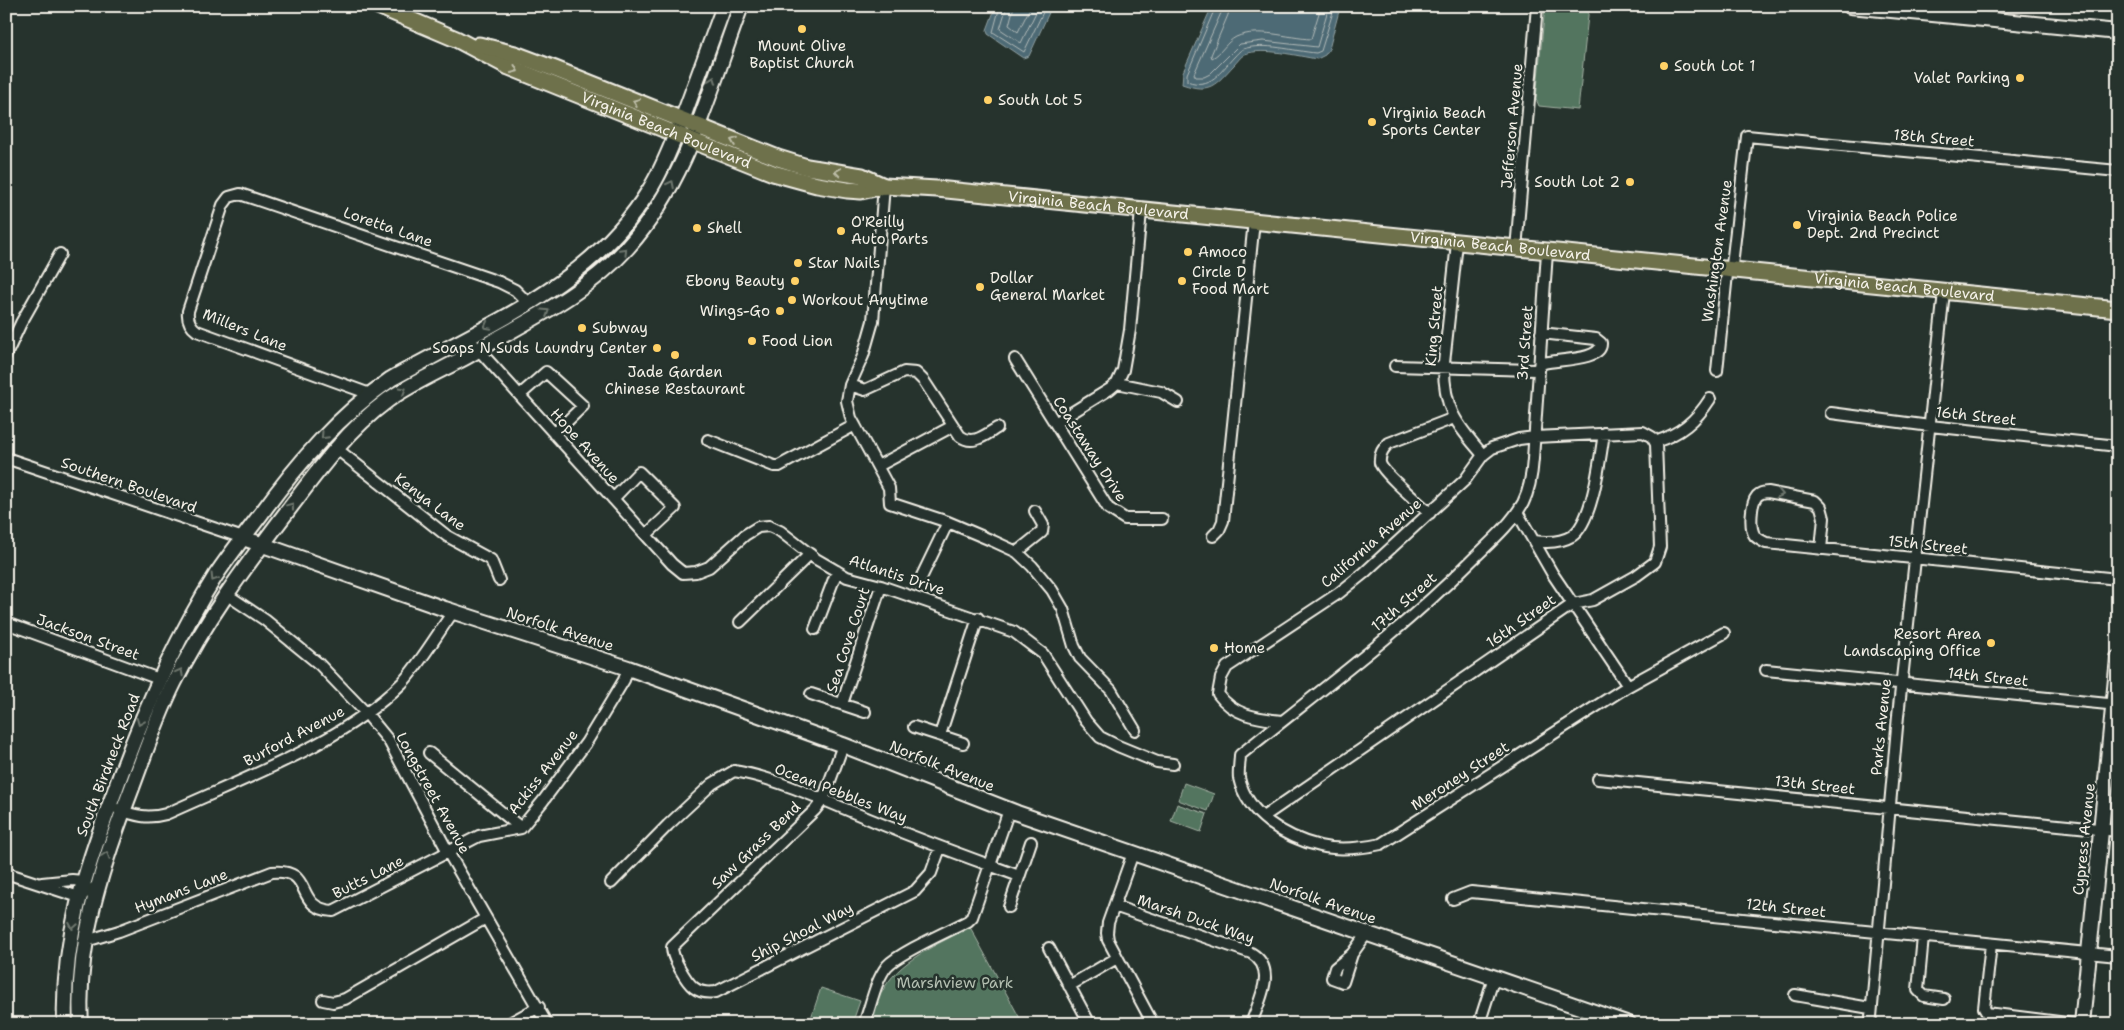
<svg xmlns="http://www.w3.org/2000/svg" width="2124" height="1030" font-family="'Shantell Sans',sans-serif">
	<rect width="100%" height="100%" fill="#26332d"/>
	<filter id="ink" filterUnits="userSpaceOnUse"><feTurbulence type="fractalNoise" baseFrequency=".02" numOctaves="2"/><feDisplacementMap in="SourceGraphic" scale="10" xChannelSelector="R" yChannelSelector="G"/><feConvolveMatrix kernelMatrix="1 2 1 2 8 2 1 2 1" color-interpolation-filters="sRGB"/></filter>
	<g filter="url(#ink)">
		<!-- green -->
		<path fill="#53745f" stroke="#a4b2a4" d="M1545,6H1589L1578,110L1539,106L1536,99Z
			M1184,783L1214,794L1208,811L1178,800Z
			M1177,804L1207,814L1201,832L1171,821Z
			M970,927L1023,1024H872C875,1014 877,1003 881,994C897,960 939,944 970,927Z
			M821,988L860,1001L852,1024H809Z"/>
		<!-- water -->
		<path fill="#4e6a74" stroke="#90a0a2" d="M996,6H1052L1029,56L1023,58L1020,56L988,34L987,30Z
			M1212,6H1337L1339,11L1329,49L1325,55L1317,59C1298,56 1263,47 1245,54C1241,56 1237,62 1234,65C1215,85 1211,94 1182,84L1183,72Z"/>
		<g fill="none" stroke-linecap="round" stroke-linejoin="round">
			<!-- shore -->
			<path stroke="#b2bbba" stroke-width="1" d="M1000,6L993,32L1024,52L1046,6
				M1007,6L1000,29L1021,43L1039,6
				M1014,6L1009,25L1018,32L1031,6
				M1216,6L1187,74V81C1211,90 1220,72 1234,57C1237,54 1239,51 1243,49C1265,42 1293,51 1316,53L1321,51L1333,12V6
				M1222,6L1221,13L1194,74L1196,77H1204L1210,74L1240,44L1263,41L1317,47L1327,13L1326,6
				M1230,6L1228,15L1211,55L1212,58C1221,54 1226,42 1236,37C1259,27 1287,38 1311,39L1319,13V6"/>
			<!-- street casing -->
			<g stroke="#f4f1e8" stroke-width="14">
				<path id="street" d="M884,186L873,321L863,356L850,385L847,401L851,418L889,488L890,503L948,522L993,541L1017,552L1032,566L1052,590L1063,609L1074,646L1080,658L1111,690L1135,730
					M1457,243L1444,363C1443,407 1455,423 1483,455
					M1516,249L1537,6
					M1547,252L1533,459C1532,474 1530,489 1523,503C1510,526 1488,544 1470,562C1399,633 1318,692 1240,755C1240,762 1238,771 1239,778C1247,815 1286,838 1320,846C1340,851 1362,848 1381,844L1628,686L1724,633
					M467,337L672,564L683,573L696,572L709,567L745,535L758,527L769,526L780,531L816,559L847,577L881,586L1014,632L1043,654L1086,721L1100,737L1118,746L1157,762L1173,764
					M6,355L21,323L60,254
					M1015,359L1108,508L1125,519H1162
					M1395,366L1535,370C1539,368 1541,364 1544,363C1557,359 1602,361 1601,343L1596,339L1541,333
					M1717,371L1727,274L1732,265L1747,136L2118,171
					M1117,383L1161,392L1178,402
					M850,385L865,390L904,372L916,373L924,381L960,436C973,446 985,435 997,428
					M370,394L197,331C190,326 187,320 188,311L223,205L229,197L240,194L499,282L515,290L529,304
					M520,395L546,372L583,406L554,434
					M1831,413L1930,426L2118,446
					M1055,423L1110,389L1117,383L1123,370L1130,330L1141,211
					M708,440L774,466H779L855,425
					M1655,442C1680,434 1696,421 1710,399
					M337,449L447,536L491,560L499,580
					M6,458L243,538
					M878,466L953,426
					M613,499L639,472L675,508L646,535
					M1517,512L1552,573L1628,686
					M1430,513C1420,504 1382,472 1380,463C1379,454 1383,448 1389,443L1454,418
					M1213,536L1219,530L1223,521L1254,221
					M1534,541C1547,543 1560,543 1572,536C1593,522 1600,458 1604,433
					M1821,549L1824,518L1821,507L1815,501L1768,492C1764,492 1760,493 1757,496C1751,503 1749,528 1755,536C1758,539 1762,541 1766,543L2118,579
					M1017,552L1042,532L1043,525L1035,511
					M919,582L948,522
					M226,594L265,620L319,664L366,713L389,741L448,852L547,1024
					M740,622L810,554
					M6,623L159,679
					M815,629L837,571
					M1766,670L2118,705
					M811,694L865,712
					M842,704L881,586
					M914,727L963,743
					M940,735L978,618
					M843,745L823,800L815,810L672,947C672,956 676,961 680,969C689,985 696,995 716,992L915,891L931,873L940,848
					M429,753L521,828
					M1598,779L2118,831
					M118,809C135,816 148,819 166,814C244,778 341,744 402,683C419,665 438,633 453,612
					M1263,817L1573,604L1593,600L1636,576L1655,562L1660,547L1656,444L1652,437L1643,432L1535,437L1519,439L1492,448L1483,455L1465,480L1364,573L1339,593L1227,667L1221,678L1218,694C1234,716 1257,718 1282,721
					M1133,853L1108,923L1107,933L1108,940L1153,1024
					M6,873L79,897L97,886
					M42,883L72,880L83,881
					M611,883L668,825L712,784L734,771C778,778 832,804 874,821C922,841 970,858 1019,876
					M1453,899L1471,892L2118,956
					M1114,906L1251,953C1278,969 1259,1000 1251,1024
					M1009,907L1031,842
					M1923,937L1918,990L1924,996L1944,999
					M86,941L119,931L272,872C316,868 292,908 333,911L479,836L521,828L543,801L586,743L624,680L628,668
					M1991,944L1984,1008L1987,1013L2075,1024
					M1049,948L1090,1024
					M1352,954L1343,982L1332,978L1335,968L1352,954L1367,933
					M1069,986L1117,958
					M1795,995L1870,1008
					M323,1000L333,1002L345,999L486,918
					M1871,1017L1898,716L1944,292
					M508,1024L539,1007
					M864,1024C871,1006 875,981 887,966C900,952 949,931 968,921L972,917L1009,810
					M1479,1024L1494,977"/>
			</g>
			<!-- secondary casing -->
			<g stroke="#f4f1e8" stroke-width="18">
				<path id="secondary" d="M1850,6L2118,32
					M243,538L445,609L628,668L843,745L1017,813L1629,1024
					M65,1024C62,940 85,870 114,793C141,717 173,643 216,575C230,554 246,534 261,514C298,463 339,415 391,379C485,326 592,285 650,189C664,167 672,143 682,120C696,82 710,44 724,6
					M81,1024C76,947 100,872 127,801C142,762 155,721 174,683C204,622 245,567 286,513C316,473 347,430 388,400C412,383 440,371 466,357C479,350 491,342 504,335C549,310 594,285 628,247C688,180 710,88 741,6
					M2082,1024L2118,658"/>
			</g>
			<!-- primary casing -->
			<g stroke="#f4f1e8" stroke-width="19">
				<g id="primary">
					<path id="s1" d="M378,6L456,39L509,67L773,173L817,185L847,190L861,191L884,186L937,189L2118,309"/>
					<path d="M479,45L515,54L555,69L778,158L807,167L862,176L884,186"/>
				</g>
			</g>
			<!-- street -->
			<use href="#street" stroke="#26332d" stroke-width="10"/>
			<!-- secondary -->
			<use href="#secondary" stroke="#26332d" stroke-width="14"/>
			<!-- primary -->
			<use href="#primary" stroke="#6e714b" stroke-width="15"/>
		</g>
		<!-- one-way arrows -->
		<defs><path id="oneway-chevron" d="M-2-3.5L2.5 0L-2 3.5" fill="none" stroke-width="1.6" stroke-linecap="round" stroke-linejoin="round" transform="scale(1.25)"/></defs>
		<g stroke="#bebea9">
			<use href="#oneway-chevron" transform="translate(515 70) rotate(24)"/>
			<use href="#oneway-chevron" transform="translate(636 102) rotate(-158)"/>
			<use href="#oneway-chevron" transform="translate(734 141) rotate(-159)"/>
			<use href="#oneway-chevron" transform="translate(838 172) rotate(-172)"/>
		</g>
		<g stroke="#6e766e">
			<use href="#oneway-chevron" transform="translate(713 80) rotate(-70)"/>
			<use href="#oneway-chevron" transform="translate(671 184) rotate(-63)"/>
			<use href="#oneway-chevron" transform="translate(624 251) rotate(-47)"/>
			<use href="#oneway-chevron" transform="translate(546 312) rotate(-32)"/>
			<use href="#oneway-chevron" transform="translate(487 326) rotate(152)"/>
			<use href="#oneway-chevron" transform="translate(403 390) rotate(-31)"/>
			<use href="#oneway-chevron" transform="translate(324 436) rotate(133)"/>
			<use href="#oneway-chevron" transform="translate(1780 494) rotate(12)"/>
			<use href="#oneway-chevron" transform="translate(291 506) rotate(-53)"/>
			<use href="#oneway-chevron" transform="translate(214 578) rotate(122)"/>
			<use href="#oneway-chevron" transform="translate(180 672) rotate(-62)"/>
			<use href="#oneway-chevron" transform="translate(140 722) rotate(112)"/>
			<use href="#oneway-chevron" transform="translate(106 855) rotate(-72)"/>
			<use href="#oneway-chevron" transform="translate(73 926) rotate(100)"/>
		</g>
	</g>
	<!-- markers -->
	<g fill="#ffd166" stroke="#26332d" stroke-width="2">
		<circle cx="802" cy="29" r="5"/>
		<circle cx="1664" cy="66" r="5"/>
		<circle cx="2020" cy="78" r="5"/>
		<circle cx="988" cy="100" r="5"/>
		<circle cx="1372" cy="122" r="5"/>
		<circle cx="1630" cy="182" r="5"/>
		<circle cx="1797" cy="225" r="5"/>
		<circle cx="697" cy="228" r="5"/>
		<circle cx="841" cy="231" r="5"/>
		<circle cx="1188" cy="252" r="5"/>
		<circle cx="798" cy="263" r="5"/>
		<circle cx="795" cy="281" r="5"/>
		<circle cx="1182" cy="281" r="5"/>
		<circle cx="980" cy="287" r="5"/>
		<circle cx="792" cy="300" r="5"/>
		<circle cx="780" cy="311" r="5"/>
		<circle cx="582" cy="328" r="5"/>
		<circle cx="752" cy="341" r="5"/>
		<circle cx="657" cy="348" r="5"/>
		<circle cx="675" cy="355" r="5"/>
		<circle cx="1991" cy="643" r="5"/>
		<circle cx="1214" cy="648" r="5"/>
	</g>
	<g text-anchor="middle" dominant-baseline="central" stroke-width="5" stroke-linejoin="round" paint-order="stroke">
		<!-- poi labels -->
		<g font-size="15" fill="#f4f1e8" stroke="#26332d" text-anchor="start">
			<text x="802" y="46" text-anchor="middle">Mount Olive<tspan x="802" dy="17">Baptist Church</tspan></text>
			<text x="1674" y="66">South Lot 1</text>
			<text x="2010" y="78" text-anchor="end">Valet Parking</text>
			<text x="998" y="100">South Lot 5</text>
			<text x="1382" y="113">Virginia Beach<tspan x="1382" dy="17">Sports Center</tspan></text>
			<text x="1620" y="182" text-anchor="end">South Lot 2</text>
			<text x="1807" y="216">Virginia Beach Police<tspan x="1807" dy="17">Dept. 2nd Precinct</tspan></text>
			<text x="851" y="222">O'Reilly<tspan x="851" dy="17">Auto Parts</tspan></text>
			<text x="707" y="228">Shell</text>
			<text x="1198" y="252">Amoco</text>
			<text x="808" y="263">Star Nails</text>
			<text x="1192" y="272">Circle D<tspan x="1192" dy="17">Food Mart</tspan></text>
			<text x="990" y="278">Dollar<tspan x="990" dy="17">General Market</tspan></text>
			<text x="785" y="281" text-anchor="end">Ebony Beauty</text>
			<text x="802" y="300">Workout Anytime</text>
			<text x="770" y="311" text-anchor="end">Wings-Go</text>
			<text x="592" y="328">Subway</text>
			<text x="762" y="341">Food Lion</text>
			<text x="647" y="348" text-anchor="end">Soaps N Suds Laundry Center</text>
			<text x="675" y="372" text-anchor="middle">Jade Garden<tspan x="675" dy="17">Chinese Restaurant</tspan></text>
			<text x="1981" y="634" text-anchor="end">Resort Area<tspan x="1981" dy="17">Landscaping Office</tspan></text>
			<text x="1224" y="648">Home</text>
		</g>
		<!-- street labels -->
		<g font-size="15" fill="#f4f1e8" stroke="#26332d">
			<text transform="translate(1512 126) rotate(-85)">Jefferson Avenue</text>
			<text stroke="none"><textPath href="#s1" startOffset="314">Virginia Beach Boulevard</textPath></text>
			<text transform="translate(1934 138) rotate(5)">18th Street</text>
			<text stroke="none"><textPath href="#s1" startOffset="758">Virginia Beach Boulevard</textPath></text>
			<text transform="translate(388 227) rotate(19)">Loretta Lane</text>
			<text stroke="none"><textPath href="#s1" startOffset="1162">Virginia Beach Boulevard</textPath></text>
			<text transform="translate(1717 251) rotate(-82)">Washington Avenue</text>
			<text stroke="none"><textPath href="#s1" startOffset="1568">Virginia Beach Boulevard</textPath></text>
			<text transform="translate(1434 326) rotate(-85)">King Street</text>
			<text transform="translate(245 330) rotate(22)">Millers Lane</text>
			<text transform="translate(1525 343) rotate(-86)">3rd Street</text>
			<text transform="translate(1976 416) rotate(6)">16th Street</text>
			<text transform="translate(585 446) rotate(48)">Hope Avenue</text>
			<text transform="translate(1090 449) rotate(57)">Coastaway Drive</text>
			<text transform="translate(129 485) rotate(19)">Southern Boulevard</text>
			<text transform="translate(430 502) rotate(37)">Kenya Lane</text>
			<text transform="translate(1371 543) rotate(-41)">California Avenue</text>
			<text transform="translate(1928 545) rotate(6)">15th Street</text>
			<text transform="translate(897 575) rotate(18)">Atlantis Drive</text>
			<text transform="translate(1404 602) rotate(-41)">17th Street</text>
			<text transform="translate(1521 621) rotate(-35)">16th Street</text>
			<text transform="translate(560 629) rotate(18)">Norfolk Avenue</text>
			<text transform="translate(88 637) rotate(20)">Jackson Street</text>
			<text transform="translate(848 640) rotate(-72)">Sea Cove Court</text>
			<text transform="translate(1988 677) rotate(6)">14th Street</text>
			<text transform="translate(1881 727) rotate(-84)">Parks Avenue</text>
			<text transform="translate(294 736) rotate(-28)">Burford Avenue</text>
			<text transform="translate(108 765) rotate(-69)">South Birdneck Road</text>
			<text transform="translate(942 766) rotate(22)">Norfolk Avenue</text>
			<text transform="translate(543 772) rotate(-52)">Ackiss Avenue</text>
			<text transform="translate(1460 776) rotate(-33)">Meroney Street</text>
			<text transform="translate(1815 785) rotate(6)">13th Street</text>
			<text transform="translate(433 793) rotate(61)">Longstreet Avenue</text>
			<text transform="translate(841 793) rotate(21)">Ocean Pebbles Way</text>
			<text transform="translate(2084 839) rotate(-84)">Cypress Avenue</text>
			<text transform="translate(756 845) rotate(-44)">Saw Grass Bend</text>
			<text transform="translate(368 877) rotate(-27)">Butts Lane</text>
			<text transform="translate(181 891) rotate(-21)">Hymans Lane</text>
			<text transform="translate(1323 901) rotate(19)">Norfolk Avenue</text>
			<text transform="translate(1786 908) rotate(6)">12th Street</text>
			<text transform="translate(1196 919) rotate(19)">Marsh Duck Way</text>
			<text transform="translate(802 932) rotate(-27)">Ship Shoal Way</text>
		</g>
		<!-- park labels -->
		<g font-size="15" fill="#b4bfb1" stroke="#26332d">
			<text x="955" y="983">Marshview Park</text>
		</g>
	</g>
	<!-- margin -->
	<rect width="2124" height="1030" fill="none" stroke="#26332d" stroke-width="25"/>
	<rect x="12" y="12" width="2099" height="1005" fill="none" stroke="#f4f1e8" stroke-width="2" filter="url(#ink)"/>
</svg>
